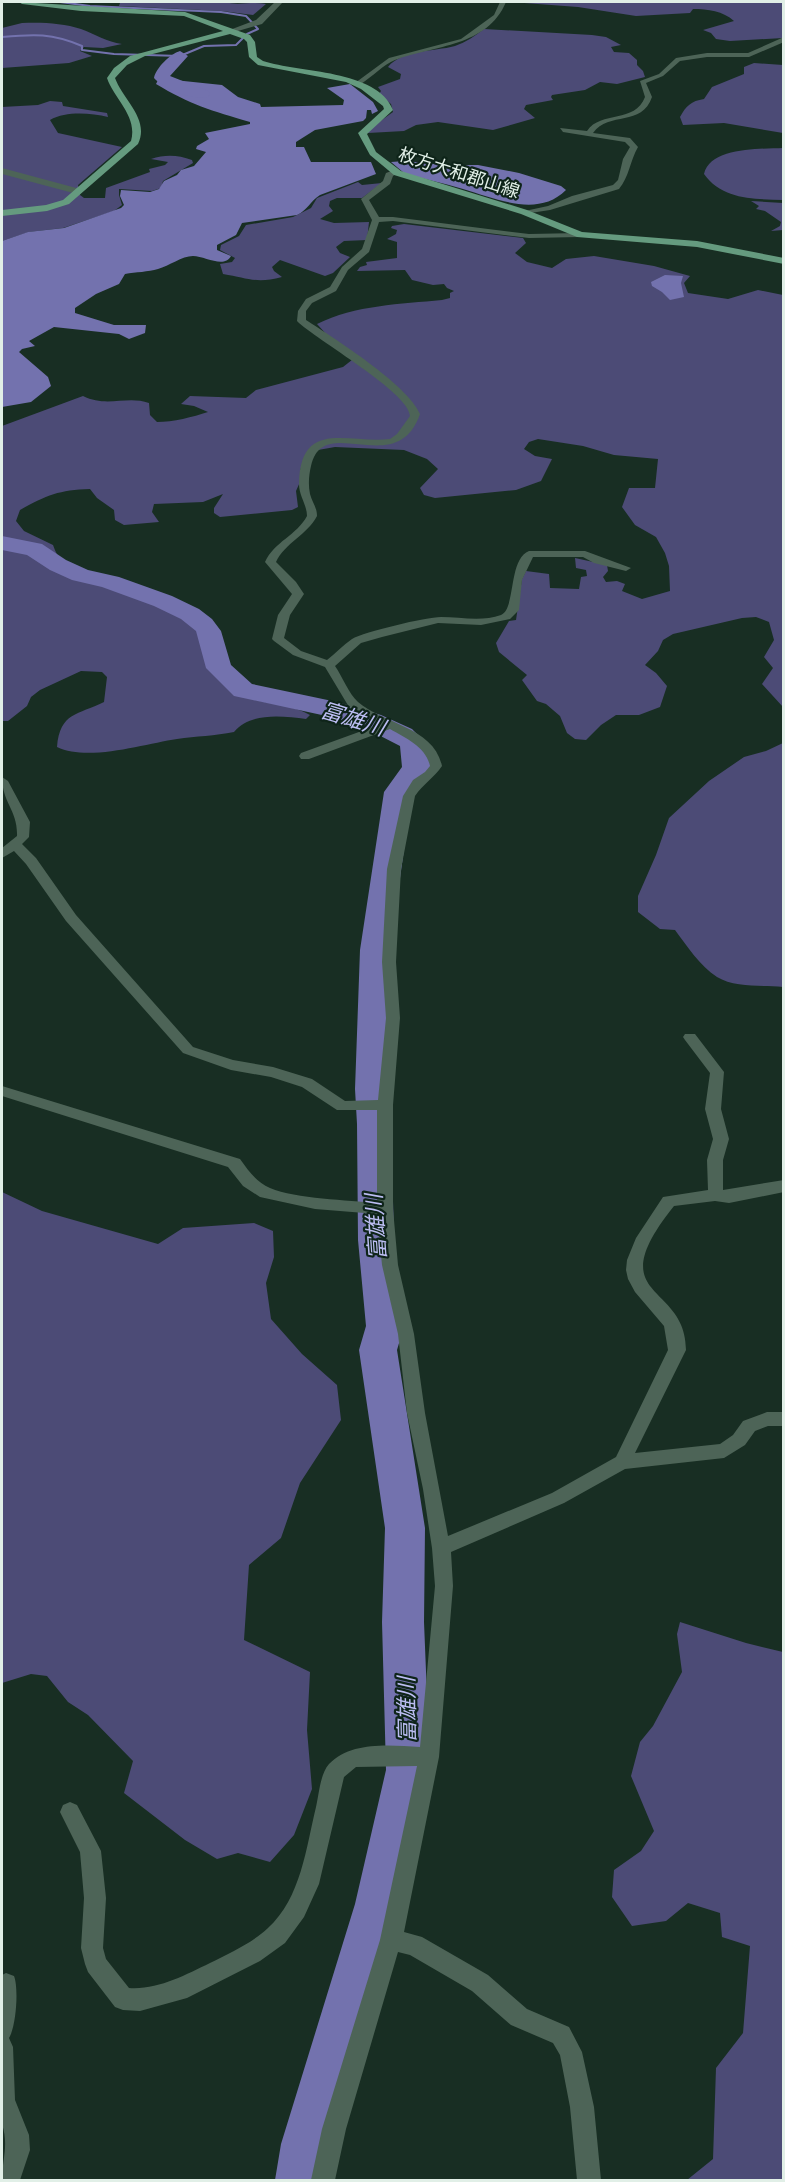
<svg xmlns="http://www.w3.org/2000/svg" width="785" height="2182" font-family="'Zilla Slab','Noto Sans JP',serif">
	<rect width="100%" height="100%" fill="#182e23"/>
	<!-- green -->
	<path fill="#4c4b76" d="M110,2H225C238,6 252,1 266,4L253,15L222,11L119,6L120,3Z
		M511,2H783V38L730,41L716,39L711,33L703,30L734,21C723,11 708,9 693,9L690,13L636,16L578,7Z
		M22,23C41,22 63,23 81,29C95,34 107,42 122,44L103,48L84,47L80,51L92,56L69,63L2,68V28Z
		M484,29L592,35L606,37L621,45L611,47L614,52L629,53L637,60V65L643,71L645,77L617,84L600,82L585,90L552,95L551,97L553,100L526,105L524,109L535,118L493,130L438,122L416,125L404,131L368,133V130L393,112L391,104L379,94L381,91L378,87L400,79L401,74L388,67C403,49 433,52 455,46C466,42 475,36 484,29Z
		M754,63L783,65V133L724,123L683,125L680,117C686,106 691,101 704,99L712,87L744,74V67Z
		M50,101L62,102L63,106L107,113L108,117C90,113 66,111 50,120L58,133L122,147L78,185L80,195L84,198H105L106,188L150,172L149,169L165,165L168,162L151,159C166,154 178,155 192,160L193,163L163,181L161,188L152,191L119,189V195L122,205L114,211L63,228L29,232L2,241V107L38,105Z
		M783,148V200C755,199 722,200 704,174C710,147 761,149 783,148Z
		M358,182L362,185L382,183L362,198H337L330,201L329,206L333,211L320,219L334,223L369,222L367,240L344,241L336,247L340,253L350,257L333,273L325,276L280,260L272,267L274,271L282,277C256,284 248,278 223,274L220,264L232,262L235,258L220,250L221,245L239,236L246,225L293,217L311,208L317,198Z
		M751,201L783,203V230L771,231L780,226L781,222L765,211L756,209L759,206Z
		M404,224L523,238L526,243L515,253L527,262L552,268L566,259L594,256L654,266L690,276L684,283L688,293L728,299L758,290L783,295V707L762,684L773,668L764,657L774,640L769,622L756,617L742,618L673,634L663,640L658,651L645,665L656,673L667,686L660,707L639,715H616L601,725L586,740L575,739L567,733L560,716L546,704L537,701L522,680L527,675L499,652L496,643L509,621L516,620L522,579L526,571L549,574L550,588L579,589L581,577L587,576L586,570L576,568L575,558L607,565L608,571L603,577L606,582L617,581L625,584L622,591L642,599L670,591L669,566L665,553L656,537L635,525L622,507L629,488H655L658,459L614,455L583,446L538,439L529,442L524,449L535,456L552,459L541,481L516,490L435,498L424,495L420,488L438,469L427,459L404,450L335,447L318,450L304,459L300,471V482L296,491L298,507L292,510L220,517L214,513V508L223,494L203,502L154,504L152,512L159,522L124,525L115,520L114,510L97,498L90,489C59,490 47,495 20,510L16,521L24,531L53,545C58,560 66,568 79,576C89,582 103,582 114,585C135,591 173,604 190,617C211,634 205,666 225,685C248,706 284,700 310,715L306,719C282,716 251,712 234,732C215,736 196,736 177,739C144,744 88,762 57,747C60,712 78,715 104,702L107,677L102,672L81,671L40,690L31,697L27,706L8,721H2V426L83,396C107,408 127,395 149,403L150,415L157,422C173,422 193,417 208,412L194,406L181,404L190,396L246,398L256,390L343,367L357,356L327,335L317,324C355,305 401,304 442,300L450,298V293L454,291L447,288L444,284L433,285L412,280L405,270L357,271L360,267L367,265L366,262L397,258V242L387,239L396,234L397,230L391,228L392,226Z
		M783,743V987C763,985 735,988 717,977C700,966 687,946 675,930L660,929L638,912V896L656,855L669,818L709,781L744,757L766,751Z
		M2,1192L42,1211L158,1244L183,1228L254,1223L273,1231L274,1257L266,1283L271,1319L302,1354L337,1385L341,1420L300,1483L281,1538L249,1565L244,1640L310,1672L307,1730L312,1789L294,1835L270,1862L238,1853L217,1859L185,1840L124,1793L133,1761L88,1715L68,1702L47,1676L31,1674L2,1683Z
		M680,1622L746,1643L783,1652V2180H687L713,2159L716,2068L743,2033L750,1946L722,1937L720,1913L688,1903L666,1921L632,1926L612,1897L614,1870L641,1851L654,1831L631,1776L640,1742L653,1726L682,1672L677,1634Z"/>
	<!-- water -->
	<path fill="#7372ae" d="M167,77L174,80L222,85L238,97L260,104L261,107L343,105L344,100L327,88L350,84L373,102L378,111L372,114L371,110H367L366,118L363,121L315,130L296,142V147H304L311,162H371L376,174L320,195C310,201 308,210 297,215L242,223L236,235L217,245V250L231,256C224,269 205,256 193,256C182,256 169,266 158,269C148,272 136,272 125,274L119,284L96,294L75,308V313L114,325H146L145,333L129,339L119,334L54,327L29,341L35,346L22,349L19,352L48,377L51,386L31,402L2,407V241L28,232L64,228L121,208L124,205L120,196L121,190L150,192L159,189L164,181L177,175L181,170L194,166L206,152L196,149L197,146L209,139L205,133L250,124V122C212,111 189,104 156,84L159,78Z
		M405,161L444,165H478L519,173L561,186L566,190C538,218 497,199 463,189C443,183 423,179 404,173L391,162Z
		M665,275L683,276L681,283L684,297L670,300L662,292L652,286L651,282Z"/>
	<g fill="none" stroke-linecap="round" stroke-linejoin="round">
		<!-- stream -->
		<path stroke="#7372ae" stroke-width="2" d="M2,2H20
			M2,37C34,34 52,33 82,46V50L114,54L180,56L204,46L236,45L247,34L258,29L246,16L221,12L90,6L60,2"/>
		<!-- river -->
		<path fill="#7372ae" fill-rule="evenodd" d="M180,51L188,56L170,76L208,91L210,94L208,97C194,101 163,89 154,78C156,68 170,54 180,51Z
			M2,536L42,544L66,560L88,570L119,577L172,596L199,609L212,619L221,631L231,665L252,684L337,702L381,715L412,729L425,742L430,753V767L412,792L390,950L387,1089L391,1124L394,1240L404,1326L397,1350L425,1528L424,1622L430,1770L403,1904L333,2144L327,2180H275L281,2144L355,1904L386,1770L382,1622L385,1528L359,1350L366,1326L358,1240L357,1124L355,1089L360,950L384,792L402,767L400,746L363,727L331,717L234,696L206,668L196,631L181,619L154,606L102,587L72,580L50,570L27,555L2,550Z"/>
		<!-- street -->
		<path fill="#4d6457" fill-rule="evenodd" d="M500,2H506C487,47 435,45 395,60C384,64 372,77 361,84L355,83L389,58L461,39L494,15Z
			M784,37V42L749,57H707L680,61L663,76L646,83L652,97C642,127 609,111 593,133L630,138L638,147C630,161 629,177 619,189L550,210L524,214L520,212L548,206L572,196L613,185L618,180L623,159L630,147L625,142L563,132L560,128L587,131C601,110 635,124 645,97L640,81L659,74L676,58L707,53H748Z
			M394,170L398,172L393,176L390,184L369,200L379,217H393L529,234L580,233L584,235L580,237L529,238L393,221L379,222L369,252L348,270L336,291L312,303L306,311V320C334,338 408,385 420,414C397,481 323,411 311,466C309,474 308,485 310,494C312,502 317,507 317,516C307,535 285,543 276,562L296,582L304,594L290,615L284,638L301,651L327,660C335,654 343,645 352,639C364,632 426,617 441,617C460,617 482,622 501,615C516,609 508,559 529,551H585L631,568L626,571L594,563L583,557H533L522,580L519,610L510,619L481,625L438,623L382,637L361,643L335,666C342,676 349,694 358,702C383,724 434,727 442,766C434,778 423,784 415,796L401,869L396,962L400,1018L393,1105V1209L398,1265L414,1334L425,1413L448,1536L552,1493L616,1457L668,1350L664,1326L635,1292L628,1279L626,1270L627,1260L636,1238L663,1197L708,1190L707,1160L713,1139L705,1109L710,1073L685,1040L683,1037L685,1034H695L724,1072L721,1109L729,1139L723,1160V1190L784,1180V1192L729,1203L715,1201L674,1206C598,1301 686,1281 686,1350L635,1453L720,1444L733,1435L743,1421L767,1412H784V1426H768L755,1431L745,1445L724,1458L625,1469L564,1503L451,1552L453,1586L439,1757L404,1932L422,1937L488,1975L527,2009L569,2027L582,2052L594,2107L601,2180H577L570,2107L560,2055L553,2043L511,2025L472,1991L410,1955L398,1952L346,2129L335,2180H311L322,2129L380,1940L417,1766L356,1767L344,1777L319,1884L304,1917L285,1943L260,1961L187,1998L140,2011L123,2010L115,2007L88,1972L85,1964L81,1948L84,1898L80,1852L60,1812L63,1805L70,1802L77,1805L101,1851L106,1898L103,1948L106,1959L129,1988C158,1990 185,1975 210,1963C230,1953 252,1943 268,1928C301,1898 306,1848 316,1807C319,1795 320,1774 329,1764C351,1741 390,1745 420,1747L435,1586L432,1548L423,1489L407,1413L398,1334L382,1265L377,1214L315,1209L260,1197L243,1186L228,1167L2,1096V1086L240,1159C248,1170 256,1182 270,1188C296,1199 348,1200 377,1203V1110H337L302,1087L271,1077L231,1070L183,1053L66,921L26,864L14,851L2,858V848L17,836C18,810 2,803 2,777L8,781L30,822L29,837L22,844L36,858L76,915L193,1047L233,1060L273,1067L312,1079L345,1101L378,1100L386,1018L382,962L387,869L403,796L413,780L425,772L430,766C426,747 406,738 390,729L309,759H301L299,756L301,753L381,724L349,707L325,667L293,655L274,641L272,639L278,615L292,594L265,562C274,542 297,535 307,516C307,505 299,496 299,484C300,418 348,444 390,439L397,434L410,416C409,392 316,340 297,321L298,311L306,299L330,287L342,267L362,249L372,220L361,199L383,181L386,173Z
			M6,1973L14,1976C19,1989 16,2027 9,2038L13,2047L15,2100L29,2135L30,2150L20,2180H2C2,2159 9,2146 2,2124V1975Z"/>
		<!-- secondary -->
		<path fill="#4d6457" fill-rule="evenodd" d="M275,2H283L262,24L231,33L227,31L256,20Z
			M2,168L80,189L82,191L77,194L2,174Z"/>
		<!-- primary -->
		<path fill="#659b7f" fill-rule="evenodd" d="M19,2L185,12L250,35L255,42L257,57L263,61C299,73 377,69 393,110L367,134L376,152L401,171L527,210L582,232L697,241L784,258V264L697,247L577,237L521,214L394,175L370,155L358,133L384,109L383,106L361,89L346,82L258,65L249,57L247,42L244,39L230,34L145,56L127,65L115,78C123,100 150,119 138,144L69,204L47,211L2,216V210L46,205L63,200L131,141C138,116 114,99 107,78L114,68L130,56L223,31L184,16L81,11L22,4Z"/>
	</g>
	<g text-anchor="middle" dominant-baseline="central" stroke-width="4.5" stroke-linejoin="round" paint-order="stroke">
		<!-- far-street labels -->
		<g font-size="18" fill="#e1efe7" stroke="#0e2419">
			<text transform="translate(459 173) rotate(18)">枚方大和郡山線</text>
		</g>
		<!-- water labels -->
		<g font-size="22" font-style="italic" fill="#bcbdf2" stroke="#0e2419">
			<text transform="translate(353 719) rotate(17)">富雄川</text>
			<text transform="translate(376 1227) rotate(-94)">富雄川</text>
			<text transform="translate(407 1710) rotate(-91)">富雄川</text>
		</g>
	</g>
	<!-- border -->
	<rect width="785" height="2182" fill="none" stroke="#e1efe7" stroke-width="6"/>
</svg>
